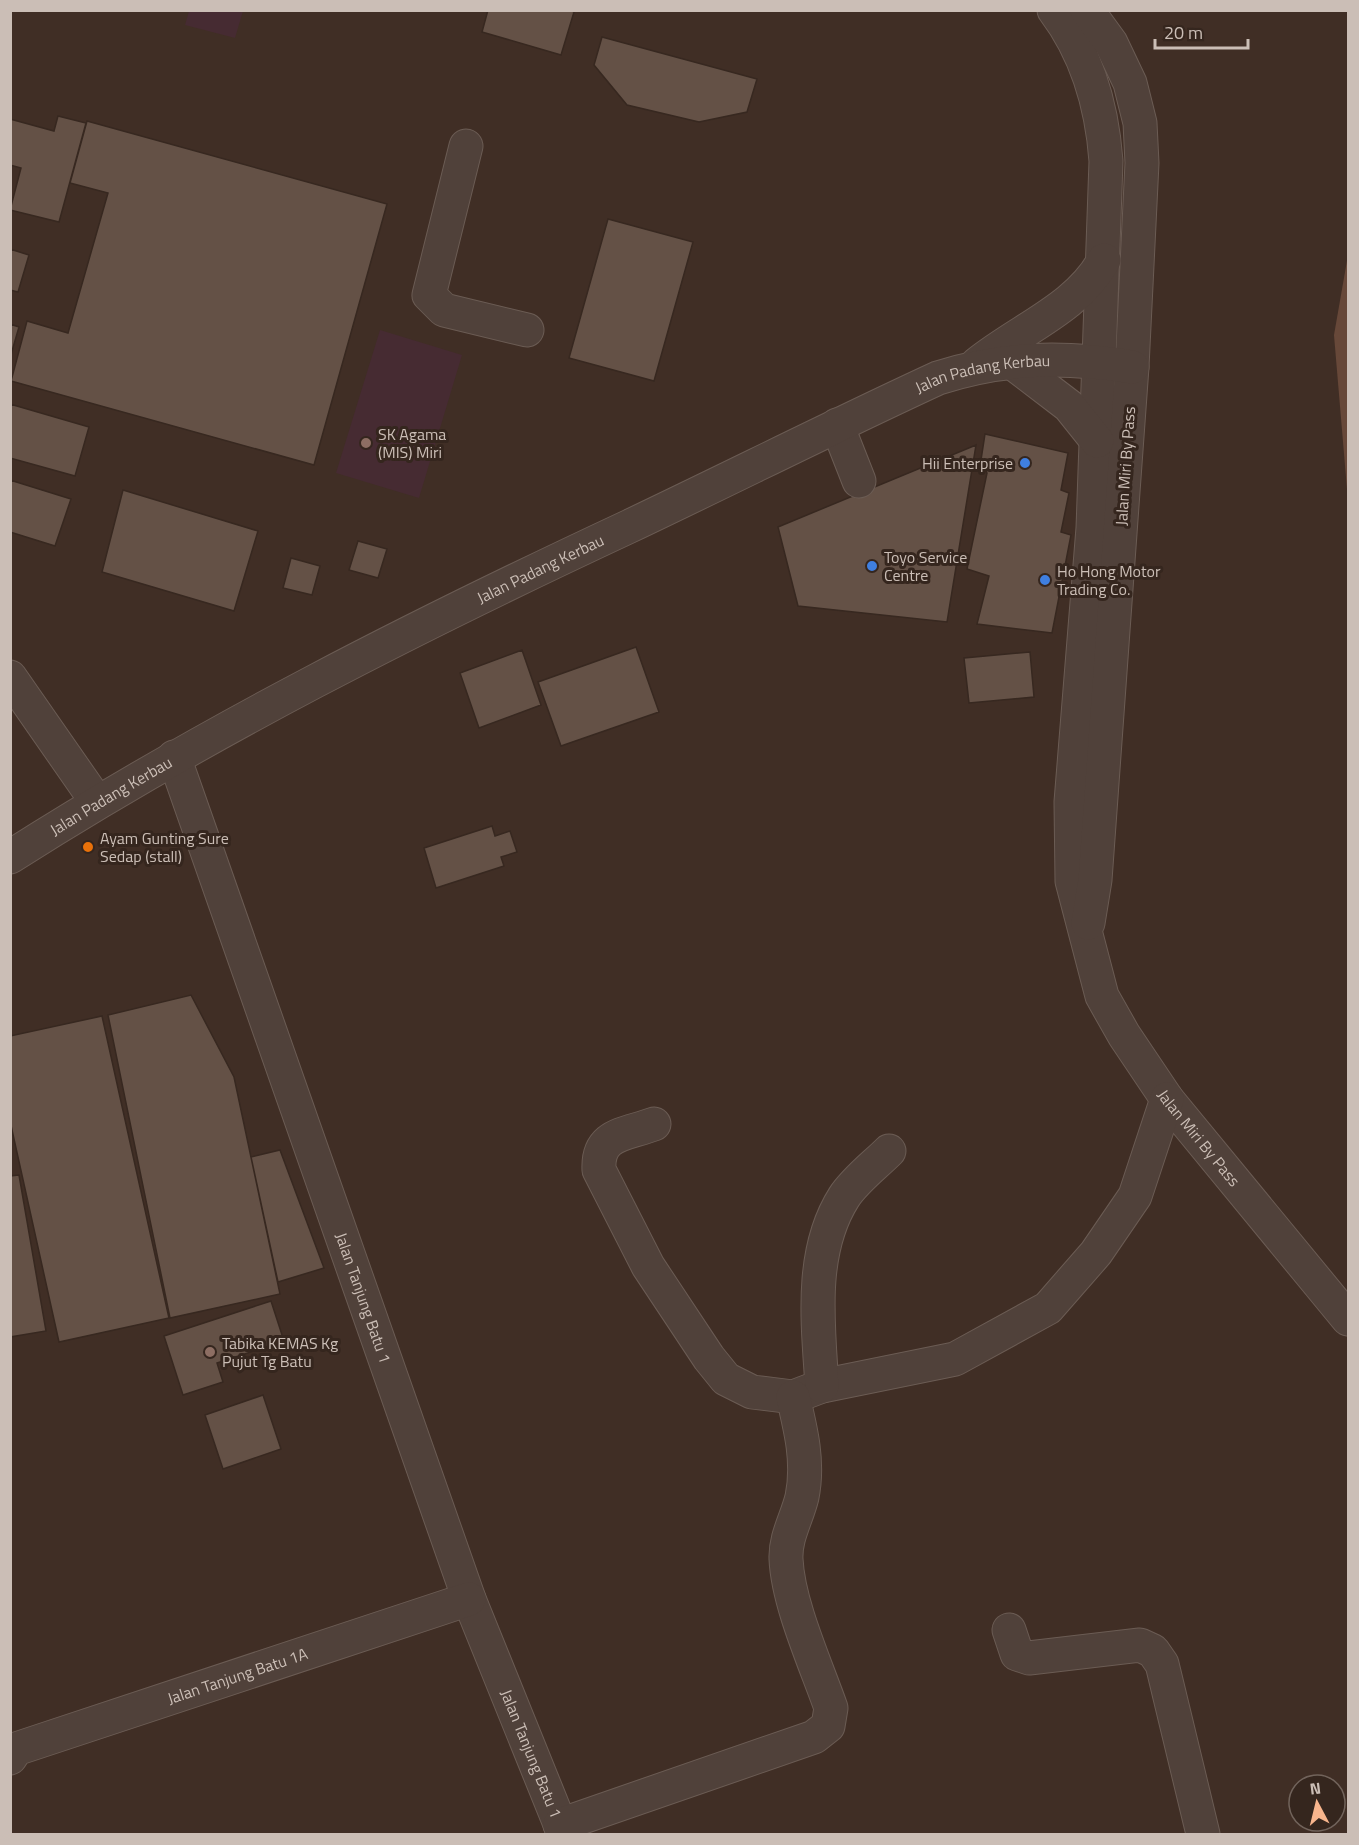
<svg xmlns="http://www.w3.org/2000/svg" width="1359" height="1845" font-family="'Titillium Web',sans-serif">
	<rect width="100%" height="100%" fill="#402e25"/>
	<!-- green -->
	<path fill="#462b32" d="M189,11H243L235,38L185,25Z
		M380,330L462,355L419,498L336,473Z"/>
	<!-- water -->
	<path fill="#674839" d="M1348,255V501L1334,335Z"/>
	<!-- building -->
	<path fill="#645146" stroke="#372820" stroke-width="1.5" d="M488,10H570L574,12L561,55L482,32Z
		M602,37L757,79L747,112L699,122L627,105L594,65Z
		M58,116L86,123L59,222L10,210L21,168L10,165V119L54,131Z
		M87,121L387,204L314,465L11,381L27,321L68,333L108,193L70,183Z
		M608,219L693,242L654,381L569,358Z
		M10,249L29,255L18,292L10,290Z
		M10,324L19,327L10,358Z
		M10,404L89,427L75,476L10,458Z
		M985,434L1068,453L1061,490L1069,493L1061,532L1071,535L1052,633L977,624L989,576L967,569L987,473L981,460Z
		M976,445L947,622L798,606L778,527Z
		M10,480L71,499L55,546L10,532Z
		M123,490L258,531L234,611L102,572Z
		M358,541L387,549L378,578L349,570Z
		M291,558L320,566L312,595L283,588Z
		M636,647L659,712L561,746L538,682Z
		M522,650L541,705L479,728L460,673Z
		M1030,652L1034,697L969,703L964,658Z
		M492,826L495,836L510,831L517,852L501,857L504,866L436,888L424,848Z
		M191,995L234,1077L280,1294L170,1318L108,1015Z
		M102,1016L169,1318L59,1342L10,1121V1036Z
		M280,1150L324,1268L278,1282L251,1157Z
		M19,1175L46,1331L10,1337V1176Z
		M271,1301L284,1341L217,1363L223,1382L183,1395L164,1336Z
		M263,1395L281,1449L223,1469L205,1415Z"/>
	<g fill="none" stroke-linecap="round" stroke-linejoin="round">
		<!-- minor casing -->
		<g stroke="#6b5c54" stroke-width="35">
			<g id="minor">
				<path id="s1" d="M1054,10C1088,55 1102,106 1106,161L1093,528L1071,802L1072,881L1102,996L1124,1035L1167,1099L1348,1319"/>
				<path d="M1087,10L1111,43L1130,83L1140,123L1142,163L1132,367L1095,880L1088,923"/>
				<path d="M466,146L429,295L444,310L527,330"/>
				<path d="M1010,361L1069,406L1097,441"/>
				<path d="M977,364C1020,329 1077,309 1104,260"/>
				<path d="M837,425L859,481"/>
				<path d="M10,677L97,802"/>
				<path id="s2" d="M174,757L469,1599L564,1834"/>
				<path id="s3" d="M10,857C208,731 418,625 630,526C733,477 834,426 938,378C1003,357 1064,356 1132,367"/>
				<path d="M654,1124C625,1135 597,1133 599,1170L648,1266L709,1358L726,1379L752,1392L793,1397L822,1386L955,1359L1048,1308L1096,1253L1135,1196L1167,1099"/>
				<path d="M822,1386C818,1324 809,1252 844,1197C855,1180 875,1165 889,1151"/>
				<path d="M1009,1630L1017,1654L1029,1658L1140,1645L1153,1651L1162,1664L1203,1834"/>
				<path id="s4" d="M10,1758L16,1749L469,1599"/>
				<path d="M560,1825L814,1737L828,1726L831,1708C816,1665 788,1604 786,1559C785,1537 797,1518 802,1497C809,1463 801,1430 793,1397"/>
			</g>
		</g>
		<!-- minor -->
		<use href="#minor" stroke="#50413a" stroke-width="33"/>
	</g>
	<!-- markers -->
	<g fill="#8d6e63" stroke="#35261e" stroke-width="2">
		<circle cx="366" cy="443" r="6"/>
		<circle cx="210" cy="1352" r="6"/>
	</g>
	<g fill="#3f7fe0" stroke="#35261e" stroke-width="2">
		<circle cx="1025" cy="463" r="6"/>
		<circle cx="872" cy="566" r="6"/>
		<circle cx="1045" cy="580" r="6"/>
	</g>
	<circle fill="#e8710a" stroke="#35261e" stroke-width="2" cx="88" cy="847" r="6"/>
	<g text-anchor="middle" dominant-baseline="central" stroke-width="6" stroke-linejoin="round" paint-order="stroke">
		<!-- street labels -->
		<g font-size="16" fill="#cbbeb6" stroke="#35261e">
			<text stroke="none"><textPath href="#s3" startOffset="1090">Jalan Padang Kerbau</textPath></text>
			<text transform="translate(1125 466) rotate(-86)">Jalan Miri By Pass</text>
			<text stroke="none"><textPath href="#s3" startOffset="604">Jalan Padang Kerbau</textPath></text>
			<text stroke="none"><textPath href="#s3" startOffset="118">Jalan Padang Kerbau</textPath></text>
			<text stroke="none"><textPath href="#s1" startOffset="1174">Jalan Miri By Pass</textPath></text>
			<text stroke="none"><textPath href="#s2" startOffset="573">Jalan Tanjung Batu 1</textPath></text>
			<text stroke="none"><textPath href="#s4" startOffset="244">Jalan Tanjung Batu 1A</textPath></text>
			<text stroke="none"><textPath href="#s2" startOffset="1059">Jalan Tanjung Batu 1</textPath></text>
		</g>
		<!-- poi labels -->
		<g font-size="16" fill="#cbbeb6" stroke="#35261e" text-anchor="start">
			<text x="378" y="434">SK Agama<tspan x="378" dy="18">(MIS) Miri</tspan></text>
			<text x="1013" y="463" text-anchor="end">Hii Enterprise</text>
			<text x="884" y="557">Toyo Service<tspan x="884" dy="18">Centre</tspan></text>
			<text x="1057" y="571">Ho Hong Motor<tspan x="1057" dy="18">Trading Co.</tspan></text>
			<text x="100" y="838">Ayam Gunting Sure<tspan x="100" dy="18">Sedap (stall)</tspan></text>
			<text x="222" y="1343">Tabika KEMAS Kg<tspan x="222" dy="18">Pujut Tg Batu</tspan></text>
		</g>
	</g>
	<!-- border -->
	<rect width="1359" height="1845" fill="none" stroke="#cbbeb6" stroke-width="24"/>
	<!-- north arrow -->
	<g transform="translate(1317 1803) rotate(353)"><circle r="28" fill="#35261e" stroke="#71635b" stroke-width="1.5"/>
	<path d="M0-4.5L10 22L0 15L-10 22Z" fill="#f8b58d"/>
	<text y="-9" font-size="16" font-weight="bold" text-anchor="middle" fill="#cbbeb6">N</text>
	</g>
	<!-- scale -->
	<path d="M1155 39v9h93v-9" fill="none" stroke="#cbbeb6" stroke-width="3"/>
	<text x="1164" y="39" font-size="18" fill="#cbbeb6" stroke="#35261e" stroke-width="4.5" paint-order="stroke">20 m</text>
</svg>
